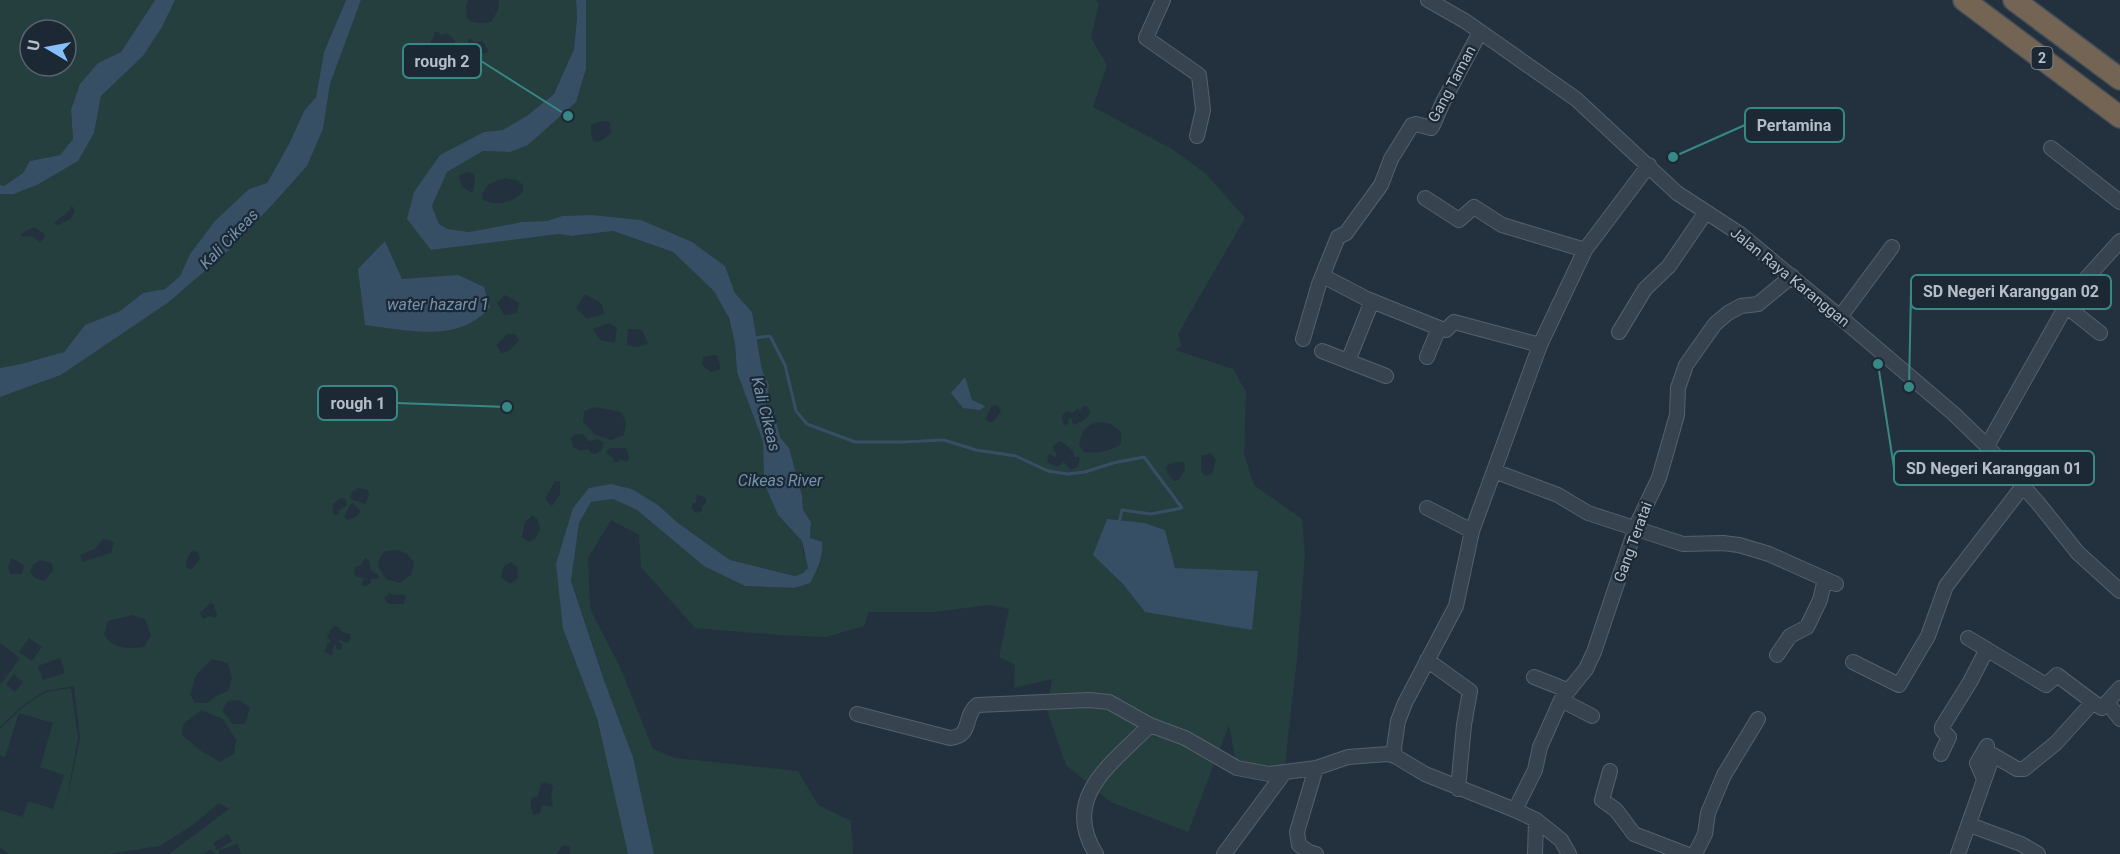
<svg xmlns="http://www.w3.org/2000/svg" width="2120" height="854" font-family="Roboto,sans-serif">
	<rect width="100%" height="100%" fill="#23313e"/>
	<!-- green -->
	<path fill="#253f3f" fill-rule="evenodd" d="M0,0H155L121,52L98,63L71,110L73,139L60,155L30,161L23,173L4,186L0,185ZM30,30H66V66H30Z
		M175,0H346L324,52L316,97L304,111L289,144L267,183L249,189L190,254L180,276L165,289L143,293L120,311L85,325L64,352L21,364L0,368V194H14L37,185L78,161L94,133L101,96L143,56L162,27ZM71,205L75,210L71,219L58,225L54,223L70,210ZM34,227L44,234L45,237L40,242L31,236L22,237L21,234Z
		M361,0H469L466,6L467,18C474,25 481,23 491,22L498,10L499,0H576L577,18L574,49L554,94L528,115L503,130L484,132L414,192L431,250L559,234L572,236L613,231L673,252L714,290L726,310L735,344L737,372L763,442L764,483L778,515L802,541L803,552L807,560L808,568L803,573L795,576L730,560L678,523L658,505L632,489L611,484L573,508L563,629L597,718L628,854H570V847L563,845L556,854H241L238,844L219,850V854H215L211,849L204,854H169L229,809L219,803L194,824L160,846L107,854H9L0,847V810L23,817L28,801L53,809L64,775L40,767L53,723L19,713L5,757L0,755V729L23,707L46,692L71,688L78,738L64,814L80,738L74,686L45,691L22,706L0,727V682L2,683L20,658L0,643V397L61,375L169,302L229,250L273,204L307,166L323,129L330,84ZM437,31L442,35L447,33L455,41L454,44H447V49L442,52L439,43L436,48L431,47V39L434,37V33ZM470,38L474,42L482,41L489,51L485,54L480,52L473,55L472,49L469,52L466,51L468,45V40ZM385,242L402,279H416L365,325ZM585,294L602,304L604,314L587,319L576,308ZM505,295L519,303L517,313L504,315L497,303ZM609,323L617,328L615,343L600,340L593,329ZM628,329L642,330L648,344L637,347L627,345ZM508,334H515L519,341L509,351L501,353L496,345ZM717,355L721,369L711,372L702,365L703,357ZM594,407L621,412L626,423L624,435L611,440L594,434L583,421L584,411ZM583,434L589,441L598,439L604,443L602,450L596,454L591,453L588,449L581,451L573,447L571,439L574,435ZM612,448H626L629,457L627,462L619,459L620,462H614L613,458L606,453L608,449ZM555,481H560V494L552,506L545,499ZM358,488L368,490L369,496L365,504L350,499L352,492ZM697,494L706,498V503L702,507V511L696,513L691,507L693,503H696ZM341,498L346,499L347,505L339,511L338,515L333,514L332,504ZM353,503L361,511L356,517L347,520L344,517L350,505ZM533,515L538,520L540,529L535,539L529,542L522,537L525,522ZM103,539L114,542L111,553L82,562L80,555L95,549ZM192,550L198,552L200,559L191,570L186,567V561ZM398,550L407,554L414,562L411,575L399,583L386,579L379,568L378,561L385,551ZM12,558L24,565L22,574H10L8,566ZM365,558L369,561L371,570L378,575L379,579H371V583L366,586L361,585L364,578L356,577L354,572L355,567L361,565ZM40,560L52,563L53,571L44,581L35,578L30,572L33,565ZM511,562L517,567L518,578L510,584L501,578C502,569 503,565 511,562ZM389,593L397,595L404,594L406,597L403,604H389L384,598ZM210,603L215,605L214,610L217,612L216,618L209,616L203,619L200,613ZM132,615L145,619L151,635L144,647C130,649 111,649 104,634L108,621ZM334,626L339,627L341,631L350,634L351,638L347,643L340,640L338,642L342,644V649L338,650L334,645L332,655L324,652L327,647L326,645L331,641L327,638L330,631ZM29,638L42,647L32,661L19,652ZM60,658L65,673L43,680L38,666ZM212,659L228,663L232,679L228,691L216,696L207,703H195L190,694L196,675ZM14,674L23,682L15,692L6,684ZM240,700L250,708L245,724H233L222,711L228,701ZM201,710L223,719L236,740L234,754L220,762L201,751L182,735L183,724ZM546,782L553,786L551,797L553,807L542,805L540,813L534,815C530,808 529,804 533,797L538,796L541,784ZM228,834L232,841L217,850L213,843Z
		M586,0H1095L1099,3L1091,38L1107,65L1093,107L1172,149L1206,174L1245,218L1178,334L1181,346L1175,350L1233,369L1246,392L1244,454L1254,485L1302,519L1305,553L1297,658L1284,773L1237,768L1229,725L1188,832L1111,802L1066,765L1047,711L1052,679L1014,688L1015,665L999,657L1009,609L990,605L934,612H869L864,626L826,637L780,635L695,628L641,567L639,535L611,520L588,558L590,609L620,667L653,749L675,758L798,771L818,805L851,821L853,854H654L633,757L605,683L571,581L579,523L591,502L613,499L637,510L728,577L745,586L794,588L818,569L823,554L810,538L811,522L803,511L802,495L789,448L780,437L776,421L766,404L769,385L762,370L752,312L735,293L725,266L641,220L592,215L562,216L547,221L522,222L469,232L448,229L439,224L432,206L447,172L483,151L510,152L576,102L586,69ZM601,121L610,122L611,134L598,142L593,141L591,135V125ZM467,172L474,173L475,183L472,193L462,187L459,176ZM505,178L517,180L523,185V192C513,203 495,207 482,199C483,184 493,182 505,178ZM992,405L998,406L1001,411L993,422H988L986,418ZM1087,406L1090,411L1088,417L1075,425L1072,423V419H1069L1068,424L1064,425L1062,419L1063,414L1068,411L1072,413L1078,408L1080,412L1082,407ZM1098,422L1111,424L1121,432V444C1109,452 1098,453 1084,452L1079,444C1081,431 1086,426 1098,422ZM1061,441L1073,451L1074,457H1079C1080,464 1078,468 1071,470L1064,462L1057,467L1047,462L1049,454L1055,457L1057,455L1052,447L1055,444ZM1211,453L1216,460L1212,474L1205,476L1201,471V456ZM1175,462H1184L1185,470L1179,480L1174,481L1167,473L1166,466ZM1165,530L1175,568L1258,571L1145,612L1123,584Z"/>
	<!-- water -->
	<path fill="#364f65" d="M155,0H175L162,27L143,56L101,96L94,133L78,161L37,185L14,194H0V185L4,186L23,173L30,161L60,155L73,139L71,110L80,84L98,63L121,52Z
		M346,0H361L330,84L323,129L307,166L273,204L229,250L169,302L61,375L0,397V368L21,364L64,352L85,325L120,311L143,293L165,289L180,276L190,254L215,221L249,189L267,183L289,144L304,111L316,97L324,52Z
		M576,0H586V69L576,102L528,145L510,152L483,151L447,172L432,206L439,224L448,229L469,232L522,222L547,221L562,216L592,215L641,220L692,242L725,266L735,293L752,312L762,370L769,385L766,404L776,421L780,437L789,448L802,495L803,510L811,522L810,538L822,542C824,558 817,570 810,583L794,588L745,586L704,566L637,510L613,499L591,502L579,523L571,581L605,683L633,757L654,854H628L597,718L563,629L556,564L573,508L589,488L611,484L632,489L658,505L678,523L730,560L795,576L803,573L808,568L802,541L778,515L764,483L763,442L737,372L735,344L729,318L714,291L673,252L613,231L571,236L559,234L431,250L407,219L414,192L440,155L484,132L503,130L528,115L554,94L574,49L577,18Z
		M385,241L402,279L458,275L484,287L490,307C460,344 406,330 365,325L358,269Z
		M965,377L972,400L985,406L980,410L963,408L951,393Z
		M1107,519L1144,523L1165,530L1175,568L1258,571L1252,630L1145,612L1123,584L1093,555Z"/>
	<g fill="none" stroke-linecap="round" stroke-linejoin="round">
		<!-- stream -->
		<path stroke="#364f65" stroke-width="3" d="M755,338L770,336L785,365L796,411L807,424L855,442H903L944,440L976,450L1016,456L1048,471L1068,474L1085,472L1113,463L1144,457L1182,508L1151,514L1122,510L1119,523"/>
		<!-- minor casing -->
		<g stroke="#55616c" stroke-width="16">
			<path id="minor" d="M1163,0L1146,38L1199,75L1203,110L1197,136
				M1428,0L1465,21L1576,99L1677,193L1740,234L1840,317L1954,414L1987,446L2038,503L2078,553L2120,591
				M2051,148L2120,202
				M1425,198L1459,220L1474,207L1502,225L1585,250
				M1323,276L1367,299L1439,328L1446,330L1454,322L1540,345
				M2066,306L2100,333
				M1840,317L1892,247
				M1619,332L1645,289L1669,266L1706,212
				M1303,339L1319,284L1338,237L1346,233L1381,185L1391,159L1412,125L1416,124L1431,128L1433,125L1443,102L1480,32
				M1322,351L1386,376
				M1427,357L1439,328
				M1348,361L1372,301
				M1987,446L2074,292L2120,241
				M1494,471L1558,495L1588,513L1683,544L1723,543L1739,545L1769,554L1836,584
				M1427,508L1472,531
				M1968,638L2046,685L2057,675L2093,702
				M1777,655L1790,636L1807,627L1820,600L1825,579
				M1427,660L1470,691L1464,725L1458,789
				M1853,662L1899,685L1928,636L1946,586L2023,486
				M1534,677L1567,690
				M1561,700L1592,716
				M2107,702L2120,719
				M857,714L950,738C973,736 963,716 977,705L1089,700L1109,702L1150,725L1185,738L1237,768L1269,774L1316,768L1348,757L1388,754L1395,756L1425,774L1515,810L1536,820L1561,840L1569,854
				M1941,754L1949,737L1942,730V727L1970,682L1987,649
				M1395,756L1394,748L1398,721L1405,703L1456,606L1472,531L1540,345L1585,250L1649,165
				M1316,768L1297,832L1299,845L1309,852L1316,854
				M1610,771L1602,800L1616,810L1634,834L1686,854
				M1984,779L1977,763L1987,746
				M1515,810L1535,770L1540,747L1561,700L1586,669L1594,652L1637,524L1659,478L1677,415L1678,388L1686,365L1715,324L1728,313L1741,306L1758,304L1792,276
				M1970,825L2021,844L2038,854
				M1096,854C1060,797 1113,763 1150,725
				M1224,854L1284,773
				M1535,854L1536,820
				M1695,854L1705,834L1708,813L1724,775L1758,719
				M1958,854L1993,755L2017,769H2024L2056,743L2093,702L2102,708L2120,688"/>
		</g>
		<!-- highway casing -->
		<g stroke="#424e59" stroke-width="24">
			<path id="highway" d="M1964,0L2120,117
				M2014,0L2120,79"/>
		</g>
		<!-- minor -->
		<use href="#minor" stroke="#37434e" stroke-width="14"/>
		<!-- highway -->
		<use href="#highway" stroke="#746454" stroke-width="21"/>
	</g>
	<g text-anchor="middle" dominant-baseline="central" stroke-width="4.5" stroke-linejoin="round" paint-order="stroke">
		<!-- shield labels -->
		<rect fill="#1c2833" stroke="#86919c" stroke-width="1.5" x="2031.5" y="47" width="21" height="22" rx="4.5"/>
		<g font-size="14" font-weight="bold" fill="#b3bec9">
			<text x="2042" y="58">2</text>
		</g>
		<!-- street labels -->
		<g font-size="15" fill="#b3bec9" stroke="#1c2833">
			<text transform="translate(1452 84) rotate(-62)">Gang Taman</text>
			<text transform="translate(1790 277) rotate(39)">Jalan Raya Karanggan</text>
			<text transform="translate(1633 542) rotate(-70)">Gang Teratai</text>
		</g>
		<!-- water labels -->
		<g font-size="16" font-style="italic" fill="#7292ad" stroke="#1c2833">
			<text transform="translate(229 239) rotate(-46)">Kali Cikeas</text>
			<text x="438" y="304">water hazard 1</text>
			<text transform="translate(766 414) rotate(76)">Kali Cikeas</text>
			<text x="780" y="480">Cikeas River</text>
		</g>
	</g>
	<!-- callouts -->
	<path fill="none" stroke="#388885" stroke-width="2" d="M568 116L481 61M1673 157L1745 125M1909 387L1911 292M507 407L397 403M1878 364L1894 468"/>
	<g fill="#388885" stroke="#1c2833" stroke-width="2">
		<circle cx="568" cy="116" r="6"/>
		<circle cx="1673" cy="157" r="6"/>
		<circle cx="1909" cy="387" r="6"/>
		<circle cx="507" cy="407" r="6"/>
		<circle cx="1878" cy="364" r="6"/>
	</g>
	<g fill="#1c2833" stroke="#388885" stroke-width="2">
		<rect x="403" y="44" width="78" height="34" rx="6"/>
		<rect x="1745" y="108" width="99" height="34" rx="6"/>
		<rect x="1911" y="275" width="200" height="34" rx="6"/>
		<rect x="318" y="386" width="79" height="34" rx="6"/>
		<rect x="1894" y="451" width="200" height="34" rx="6"/>
	</g>
	<g font-size="16" text-anchor="middle" font-weight="bold" fill="#b3bec9">
		<text x="442" y="67">rough 2</text>
		<text x="1794" y="131">Pertamina</text>
		<text x="2011" y="297">SD Negeri Karanggan 02</text>
		<text x="358" y="409">rough 1</text>
		<text x="1994" y="474">SD Negeri Karanggan 01</text>
	</g>
	<!-- north arrow -->
	<g transform="translate(48 48) rotate(280)"><circle r="28" fill="#1c2833" stroke="#58646f" stroke-width="1.5"/>
	<path d="M0-4.5L10 22L0 15L-10 22Z" fill="#86c0fa"/>
	<text y="-9" font-size="16" font-weight="bold" text-anchor="middle" fill="#b3bec9">U</text>
	</g>
</svg>
